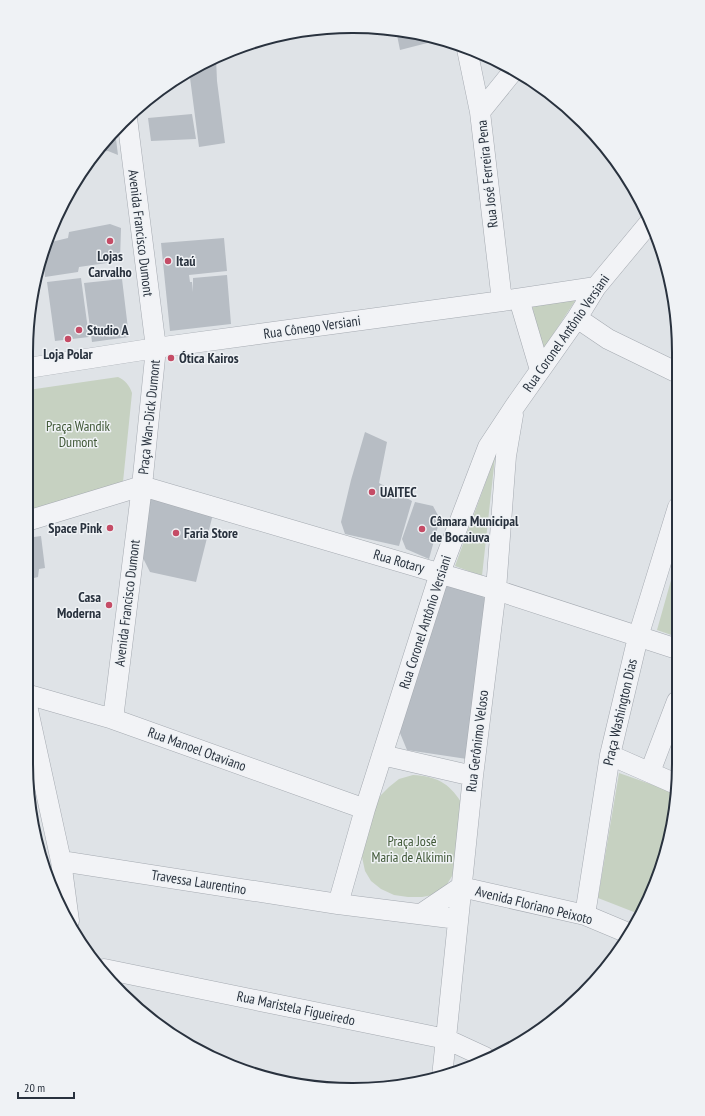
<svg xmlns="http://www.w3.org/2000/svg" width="705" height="1116" font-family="'PT Sans Narrow',sans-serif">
	<rect width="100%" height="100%" fill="#dfe3e7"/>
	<!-- green -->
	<path fill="#c6d1c1" d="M577,298L542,351L532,305Z
		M118,377C125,380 130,386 132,393L123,482L28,512V390Z
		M495,457L482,576L455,566Z
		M677,559V637L657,630Z
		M619,773L676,793V806L654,888L639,914L598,898Z
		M413,775C436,776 449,783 461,802L454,873L444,889L433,895L422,897H408L394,895L381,889L371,881L365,871L362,857L376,803L381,795L389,787L399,779Z"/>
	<!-- building -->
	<path fill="#b7bdc4" d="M396,30L437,37L443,39L400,50Z
		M216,58L217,81L225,143L199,147L189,70Z
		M192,114L196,139L151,141L148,118Z
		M115,131L118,155L108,151L94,153Z
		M110,224L121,228L120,261L79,267L78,272L45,277L43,255L47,243L68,238L69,232Z
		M224,238L227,271L189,275L190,282H192L193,292V278L227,275L231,324L170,331L161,243Z
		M81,278L89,337L55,341L47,282Z
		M122,279L129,337L92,342L84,283Z
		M365,432L387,442L379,483L412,501L399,546L345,534L341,522L351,480Z
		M149,496L214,510L196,582L150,572L142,556Z
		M415,502L433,506L440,519L429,559L406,549L402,539Z
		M41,536L45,568L39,569L38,577L34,578L32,585H27V538Z
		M443,578L472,585L488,602L467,759L407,750L400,733L401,726Z"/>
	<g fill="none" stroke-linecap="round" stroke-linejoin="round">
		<!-- minor casing -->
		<g stroke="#a5aab1" stroke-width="21">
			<path id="minor" d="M467,49L480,112L502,301
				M480,112L514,70
				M519,299L540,370
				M577,318L608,339L678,373
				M28,368L156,348L502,301L596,287
				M142,486L496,590L677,649
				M27,521L142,486
				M26,694L113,719L365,809
				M26,701L61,861L69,921
				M113,719L142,486L156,348L127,118
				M382,755L473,776
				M610,755L676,784
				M650,772L677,701
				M61,861L338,904L458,919
				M461,887L585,915L628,933
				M338,904L365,809L440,573L488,447L515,406L577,318L596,287L650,222
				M421,914L461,887
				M585,915L610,755L638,637L678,507
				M104,969L446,1039L485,1057
				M442,1077L473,776L496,590L506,456L513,415"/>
		</g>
		<!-- minor -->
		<use href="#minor" stroke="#f2f3f6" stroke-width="20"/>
	</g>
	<!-- markers -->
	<g fill="#c54c66" stroke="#eff2f5" stroke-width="1.5">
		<circle cx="110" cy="241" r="4"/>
		<circle cx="168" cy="261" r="4"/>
		<circle cx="79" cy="330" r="4"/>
		<circle cx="68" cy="339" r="4"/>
		<circle cx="171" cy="358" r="4"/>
		<circle cx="372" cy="492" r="4"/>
		<circle cx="110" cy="528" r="4"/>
		<circle cx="422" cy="529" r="4"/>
		<circle cx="176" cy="533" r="4"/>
		<circle cx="109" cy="605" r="4"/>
	</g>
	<g text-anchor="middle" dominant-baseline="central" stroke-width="3" stroke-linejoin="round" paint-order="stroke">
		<!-- street labels -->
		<g font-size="14" fill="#29323e" stroke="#eff2f5">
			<text transform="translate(487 174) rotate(-96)">Rua José Ferreira Pena</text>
			<text transform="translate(141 233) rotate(83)">Avenida Francisco Dumont</text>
			<text transform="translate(312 327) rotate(-8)">Rua Cônego Versiani</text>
			<text transform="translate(566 333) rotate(-55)">Rua Coronel Antônio Versiani</text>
			<text transform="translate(149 417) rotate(-84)">Praça Wan-Dick Dumont</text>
			<text transform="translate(399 561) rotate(16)">Rua Rotary</text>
			<text transform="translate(127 603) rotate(-83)">Avenida Francisco Dumont</text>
			<text transform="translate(425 622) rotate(-72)">Rua Coronel Antônio Versiani</text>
			<text transform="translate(620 712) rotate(-77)">Praça Washington Dias</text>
			<text transform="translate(477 741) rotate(-83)">Rua Gerônimo Veloso</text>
			<text transform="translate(197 749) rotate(20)">Rua Manoel Otaviano</text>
			<text transform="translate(199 882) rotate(9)">Travessa Laurentino</text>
			<text transform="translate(534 905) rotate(14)">Avenida Floriano Peixoto</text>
			<text transform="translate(296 1008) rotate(12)">Rua Maristela Figueiredo</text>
		</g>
		<!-- poi labels -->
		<g font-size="14" font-weight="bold" fill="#29323e" stroke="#eff2f5" text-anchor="start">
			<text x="110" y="256" text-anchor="middle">Lojas<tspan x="110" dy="16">Carvalho</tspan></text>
			<text x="176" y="261">Itaú</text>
			<text x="87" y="330">Studio A</text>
			<text x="68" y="354" text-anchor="middle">Loja Polar</text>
			<text x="179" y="358">Ótica Kairos</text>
			<text x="380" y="492">UAITEC</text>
			<text x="430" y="521">Câmara Municipal<tspan x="430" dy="16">de Bocaiuva</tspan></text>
			<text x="102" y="528" text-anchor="end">Space Pink</text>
			<text x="184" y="533">Faria Store</text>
			<text x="101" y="597" text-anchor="end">Casa<tspan x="101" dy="16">Moderna</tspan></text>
		</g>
		<!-- park labels -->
		<g font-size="14" fill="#405837" stroke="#eff2f5">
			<text x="78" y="426">Praça Wandik<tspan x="78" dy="16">Dumont</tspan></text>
			<text x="412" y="841">Praça José<tspan x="412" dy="16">Maria de Alkimin</tspan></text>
		</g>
	</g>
	<!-- crop -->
	<path d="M0 0H705V1116H0ZM352 33H353A319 319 0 0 1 672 352V764A319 319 0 0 1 353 1083H352A319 319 0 0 1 33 764V352A319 319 0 0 1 352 33Z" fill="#eff2f5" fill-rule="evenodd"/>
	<path fill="none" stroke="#29323e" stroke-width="2" d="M352 33H353A319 319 0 0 1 672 352V764A319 319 0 0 1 353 1083H352A319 319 0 0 1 33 764V352A319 319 0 0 1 352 33Z"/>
	<!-- scale -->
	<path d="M18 1092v6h56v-6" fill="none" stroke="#29323e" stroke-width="2"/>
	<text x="24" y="1092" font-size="12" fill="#29323e" stroke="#eff2f5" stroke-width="3" paint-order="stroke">20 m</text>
</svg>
